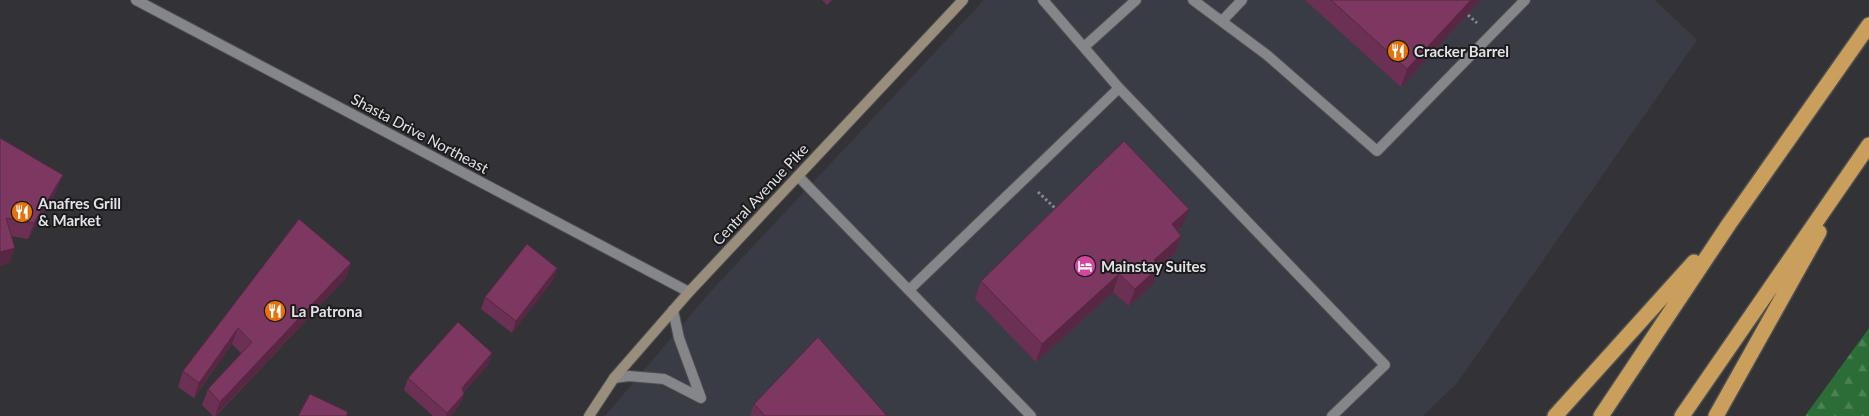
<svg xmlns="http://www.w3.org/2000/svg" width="1869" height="416" font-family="Lato,sans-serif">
	<defs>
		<pattern id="forest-firs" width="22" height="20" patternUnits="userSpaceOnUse" patternTransform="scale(1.25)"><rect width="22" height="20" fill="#2c6d37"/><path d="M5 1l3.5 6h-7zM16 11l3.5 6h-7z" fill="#4a8254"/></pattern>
	</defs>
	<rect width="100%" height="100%" fill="#333337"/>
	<!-- built -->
	<path fill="#3a3c45" d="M984,0H1655L1697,40L1457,383L1423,416H605L712,290Z"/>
	<!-- forest -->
	<path fill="url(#forest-firs)" d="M1869,328V416H1805Z"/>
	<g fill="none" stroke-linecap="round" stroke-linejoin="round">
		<!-- lane casing -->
		<g stroke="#4e4f51" stroke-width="12">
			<path id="lane" d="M1193,0L1267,55L1377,151L1525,0
				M1222,21L1242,0
				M1084,47L1136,0
				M1119,88L1385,365L1332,416
				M798,176L1031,416
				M909,290L1119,88L1043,0
				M673,310L679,338L701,398
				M614,378L629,376L664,379L701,398"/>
		</g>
		<!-- street casing -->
		<g stroke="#4e4f51" stroke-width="12">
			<path id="street" d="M136,0L689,292"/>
		</g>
		<!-- secondary casing -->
		<g stroke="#4e4f51" stroke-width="12">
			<path id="secondary" d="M589,416L614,378L689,292L963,0"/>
		</g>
		<!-- highway casing -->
		<g stroke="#4e4f51" stroke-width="18">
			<path id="highway" d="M1555,416L1694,262
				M1601,416L1729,224L1869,25
				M1682,416L1869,145
				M1716,416L1819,232"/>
		</g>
		<!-- path -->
		<path stroke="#88888b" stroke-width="3" stroke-dasharray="2.5 2.5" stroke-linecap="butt" d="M1468,15L1477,23
			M1038,192L1057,210"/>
		<!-- lane -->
		<use href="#lane" stroke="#84868a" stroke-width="10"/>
		<!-- street -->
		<use href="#street" stroke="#84868a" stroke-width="10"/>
		<!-- secondary -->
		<use href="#secondary" stroke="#998e7c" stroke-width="10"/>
		<!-- highway -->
		<use href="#highway" stroke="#ca9f5c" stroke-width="15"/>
	</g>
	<!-- wall -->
	<path fill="#6b3053" d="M822,0H832L827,5Z
		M1305,0H1481L1401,87Z
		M0,138L57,190L28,239L11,236L15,248L9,263L0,266Z
		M299,219L351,263L346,278L216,416H213L202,405L208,389L241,353L232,344L194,398L178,387L183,371Z
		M1182,226L1177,231L1181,236L1175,254L1159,267L1153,284L1129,306L1113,292L1036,362L975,299L981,281Z
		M557,268L553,280L512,333L481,309L485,297Z
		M492,353L488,365L463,393L464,394L459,406L451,416H433L404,390L408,378Z
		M754,404L887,416H750Z"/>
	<!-- shaded-wall -->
	<path fill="#572743" d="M1471,0H1481L1401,87L1407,69Z
		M63,175L57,190L28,239L34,223Z
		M1189,209L1182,226L1166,241L1172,224Z
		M1181,236L1175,254L1159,267L1153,284L1129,306L1135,289L1154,260Z
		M15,248L9,263L0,266V252Z
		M351,263L346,278L215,416L220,402Z
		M557,268L553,280L512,333L516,321Z
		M1119,274L1113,292L1036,362L1042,344Z
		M238,328L232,344L194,398L199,383Z
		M492,353L488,365L457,399L462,388Z
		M464,394L459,406L451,416H446L447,413Z"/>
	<!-- building -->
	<path fill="#7c3860" stroke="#572743" d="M1331,0H1471L1407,69Z
		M0,138L63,175L34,223L6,218L15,248L0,252Z
		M1124,141L1189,209L1172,224L1181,236L1154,260L1160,266L1135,289L1119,274L1042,344L981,281Z
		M299,219L351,263L220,402L208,389L252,342L238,328L199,383L183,371Z
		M527,244L557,268L516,321L485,297Z
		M458,322L492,353L462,388L464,394L447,413L408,378Z
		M818,337L887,416H765L754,404Z
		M310,394L348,412L346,416H298Z"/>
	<!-- icons -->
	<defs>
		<g id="restaurant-disc" transform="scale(1.125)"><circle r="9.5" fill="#e8710a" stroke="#1b1b1d"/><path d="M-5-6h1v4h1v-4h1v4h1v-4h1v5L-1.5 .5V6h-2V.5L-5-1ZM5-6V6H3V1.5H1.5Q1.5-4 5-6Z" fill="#fff"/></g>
		<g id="hotel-disc" transform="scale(1.125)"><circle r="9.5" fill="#d1479c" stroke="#1b1b1d"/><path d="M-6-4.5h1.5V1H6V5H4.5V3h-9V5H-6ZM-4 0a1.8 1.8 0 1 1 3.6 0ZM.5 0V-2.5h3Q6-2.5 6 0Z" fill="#fff"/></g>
	</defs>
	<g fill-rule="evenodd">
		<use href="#restaurant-disc" x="1398" y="51"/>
		<use href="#restaurant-disc" x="22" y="212"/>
		<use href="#hotel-disc" x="1085" y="266"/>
		<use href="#restaurant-disc" x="275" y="311"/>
	</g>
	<g text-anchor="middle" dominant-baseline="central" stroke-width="4" stroke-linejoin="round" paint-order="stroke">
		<!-- poi labels -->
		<g font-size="15" font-weight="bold" fill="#e2e2e4" stroke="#1b1b1d" text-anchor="start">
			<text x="1414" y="51">Cracker Barrel</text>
			<text x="38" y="203">Anafres Grill<tspan x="38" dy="17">&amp; Market</tspan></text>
			<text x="1101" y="266">Mainstay Suites</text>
			<text x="291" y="311">La Patrona</text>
		</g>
		<!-- street labels -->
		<g font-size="15" fill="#e2e2e4" stroke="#1b1b1d">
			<text transform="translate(420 133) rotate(28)">Shasta Drive Northeast</text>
			<text transform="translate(760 194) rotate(-47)">Central Avenue Pike</text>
		</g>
	</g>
</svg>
